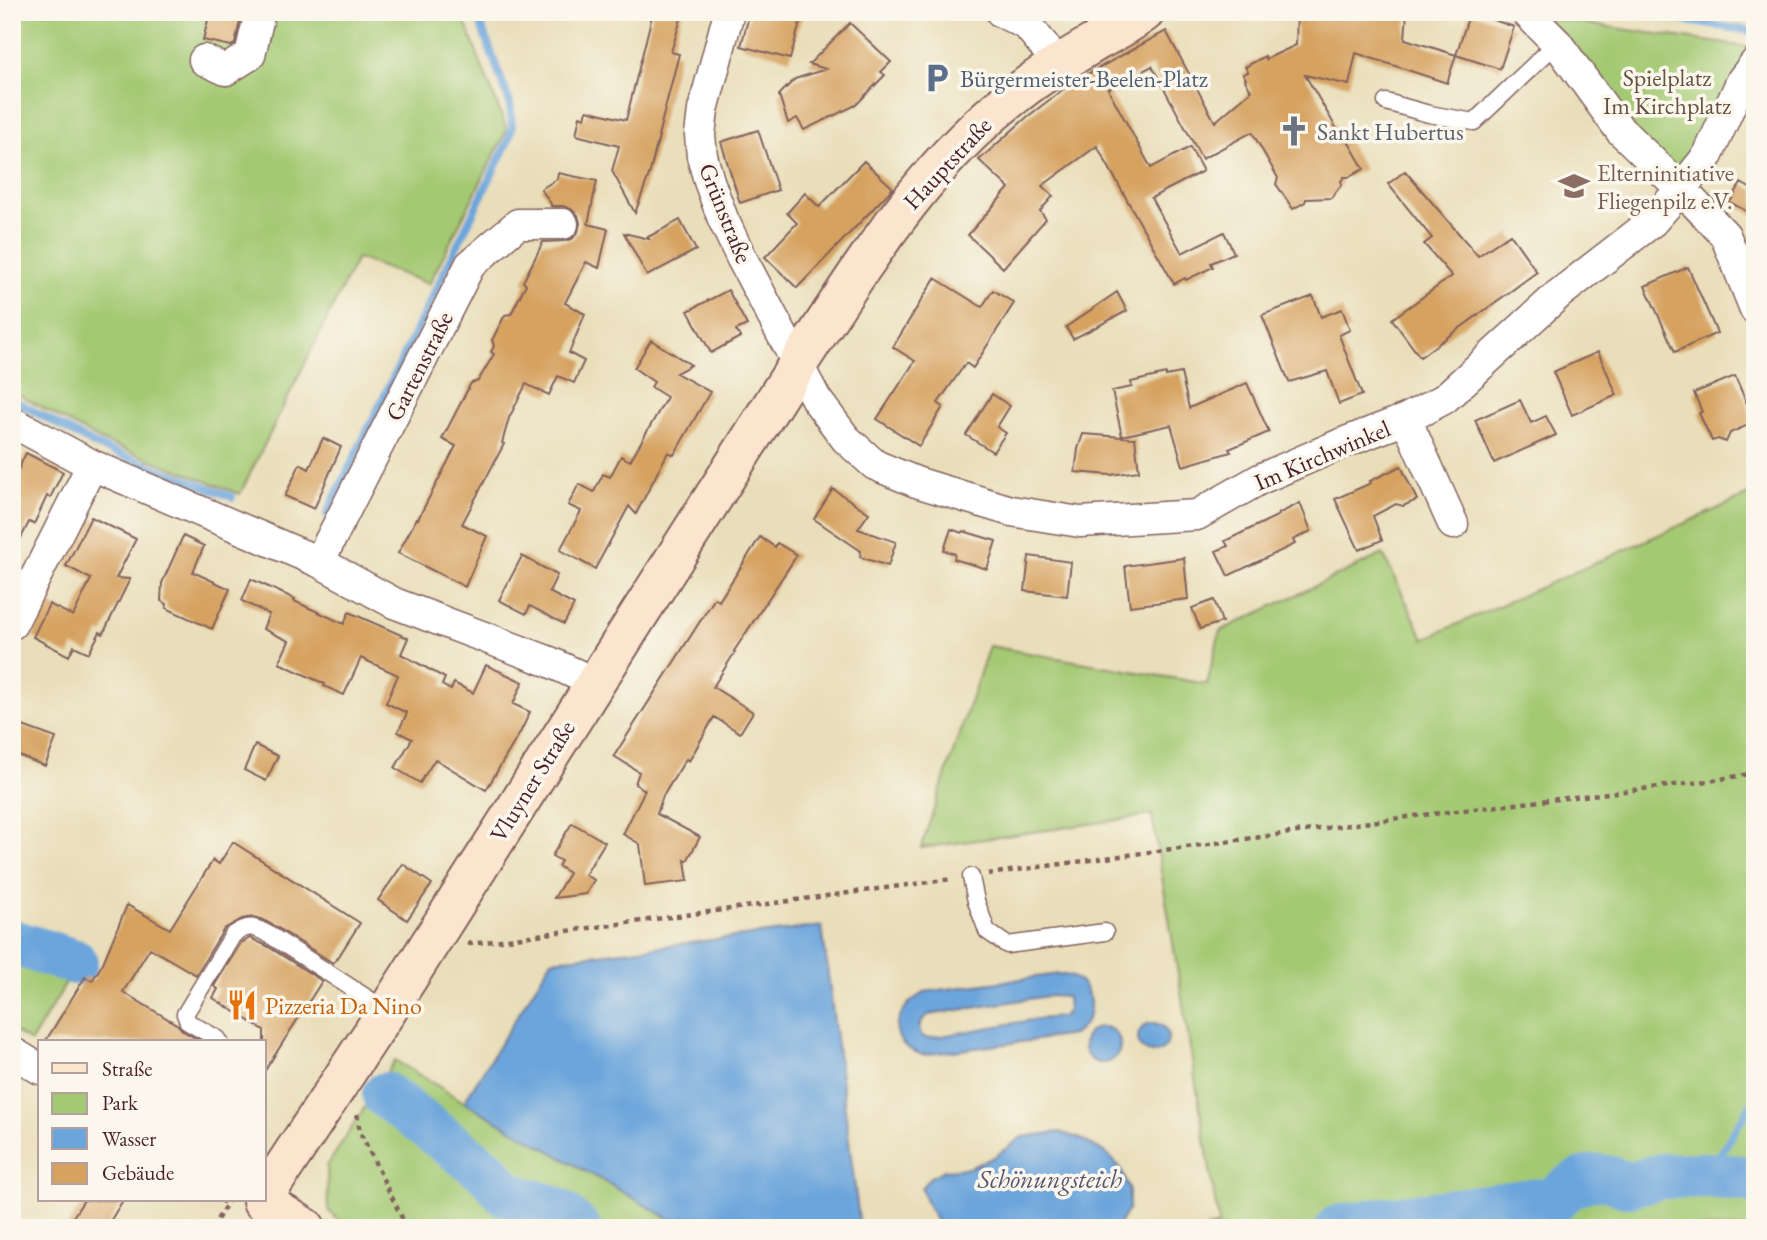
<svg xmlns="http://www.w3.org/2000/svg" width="1767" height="1240" font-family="'EB Garamond',serif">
	<rect width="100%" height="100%" fill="#fbf7ec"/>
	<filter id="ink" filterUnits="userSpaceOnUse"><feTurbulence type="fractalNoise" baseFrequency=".0143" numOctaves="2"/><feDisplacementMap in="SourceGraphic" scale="14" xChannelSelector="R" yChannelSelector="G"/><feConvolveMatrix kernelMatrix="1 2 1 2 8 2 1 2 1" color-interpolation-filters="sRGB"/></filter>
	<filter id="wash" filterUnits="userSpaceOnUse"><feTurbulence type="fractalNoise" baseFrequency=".00686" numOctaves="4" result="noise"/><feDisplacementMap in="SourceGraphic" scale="28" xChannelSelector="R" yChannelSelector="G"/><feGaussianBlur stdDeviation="1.57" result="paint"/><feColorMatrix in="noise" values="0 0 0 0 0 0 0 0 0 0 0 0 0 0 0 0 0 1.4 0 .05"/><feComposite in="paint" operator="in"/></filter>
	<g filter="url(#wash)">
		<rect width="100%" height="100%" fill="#e9deb9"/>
		<!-- green -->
		<path fill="#a4c973" stroke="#77744f" stroke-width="2" d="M12,12H461L507,130L429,284L357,258L240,494L100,440L12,391Z
			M1546,18L1754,48L1735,78L1682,179L1623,126Z
			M1755,492V1228H1206L1219,1225L1152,815L921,848L989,646L1207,684L1220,631L1383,554L1424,639Z
			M12,930L84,953L31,1042L12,1030Z
			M395,1060L464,1102L686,1228H346L328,1210L327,1166Z"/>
		<!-- water -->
		<path fill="#6ca5db" stroke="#5b6283" stroke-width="2" fill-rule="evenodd" d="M822,926L860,1228H686L464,1102L552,960Z
			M1059,974C1064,975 1071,976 1075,978C1089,986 1093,1004 1088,1018C1085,1026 1079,1030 1073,1035L923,1055C898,1047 888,1030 906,1007C910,1001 918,997 924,992ZM1048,996L1067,997L1068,1011L1062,1017L1037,1019L930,1038L922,1037C917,1027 919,1022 928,1015Z
			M1138 1038a15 15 0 1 1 30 0a15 15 0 1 1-30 0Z
			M1084 1045a18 18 0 1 1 36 0a18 18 0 1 1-36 0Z
			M1059,1132L1079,1138L1105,1152L1120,1167L1129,1189V1208L1119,1224L1112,1228H1075L1060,1223L1047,1224L1040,1228H941L928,1206L921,1188L930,1177L945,1170L969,1168L994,1157L1022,1137Z"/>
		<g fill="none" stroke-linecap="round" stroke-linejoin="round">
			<!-- stream -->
			<path stroke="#6ca5db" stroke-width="8" d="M1627,12L1751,31
				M12,399L95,445L232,497
				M327,514L509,139L512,127L510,103L476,12
				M1707,1175L1755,1098"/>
			<!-- river -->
			<path stroke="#6ca5db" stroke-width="46" d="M12,942L75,962
				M385,1095L490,1174L506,1194L549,1207L562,1214L578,1228
				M1338,1228L1370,1222L1525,1202L1553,1201C1574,1180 1597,1169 1625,1185L1662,1176L1707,1175L1749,1179L1755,1182"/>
		</g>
		<g id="blocks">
			<!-- building -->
			<path fill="#d6a260" d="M210,12H242L235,44L231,46L203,40Z
				M653,12H683L671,52L679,54L658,136H659L650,172L635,213L612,171L619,146L576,135L580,116L585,118L587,110L626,120Z
				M750,12H803L790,59L741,46Z
				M1297,12H1407L1405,39L1456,55L1447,83L1356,53L1349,85L1305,75L1344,141H1348L1364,169L1349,177H1344L1341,181L1342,184L1331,198L1306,199L1305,202L1293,209L1276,184L1278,178L1252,132L1202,159L1152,66L1108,89L1151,168L1190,147L1203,171L1151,198L1182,253L1224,232L1234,253L1211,263L1213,267L1186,280L1185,278L1174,284L1097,146L1042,186L1053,196L1040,211L1046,219L1003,268L968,235L1009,188L979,160L1027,117L1065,88L1064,87L1166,31L1215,122L1251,91L1245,80L1246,79L1243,74L1248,72L1245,67L1265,56L1266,59L1296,45Z
				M1470,12L1514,27L1500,69L1456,55Z
				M850,23L891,62L881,72L885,75L856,105L804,130L797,118L788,123L779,95L795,79L826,69L809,64Z
				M758,130L778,190L740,203L721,142Z
				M864,161L893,188L797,288L765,257L797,223L787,213L805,193L819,207Z
				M1405,171L1478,256L1510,234L1537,272L1420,357L1392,319L1452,276L1424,244L1432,238L1388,184Z
				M558,173L597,181L588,224L608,229L599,268L586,262L565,303L585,314L569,353L584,361L574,383L558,376L549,395L526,384L509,418L502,443L504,444L462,524L487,536L465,587L398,553L417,518L418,519L456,446L442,439L471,383L478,381L494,354L491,352L494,346L492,340L505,315L511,314L526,284L523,282L543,242L564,241L572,239L578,232L580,223L578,215L571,209L563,206H551V204L541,189L557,179Z
				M1741,183L1755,191V216L1730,202Z
				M680,220L696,250L647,276L624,233L649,239L648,237Z
				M1688,267L1717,333L1675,352L1645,286Z
				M935,278L982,307L993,290L1014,303L973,368L966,363L938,403L943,407L919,446L877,419L915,361L893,347Z
				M728,290L747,325L736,330L740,337L711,353L688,311Z
				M1117,292L1127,311L1073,339L1066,327Z
				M1313,296L1321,317L1342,309L1350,330L1339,335L1362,395L1339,404L1327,371L1289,382L1262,315Z
				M651,340L691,365L676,373L710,392L674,455L668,452L636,514L629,506L595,569L560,550L581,511L568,505L579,484L594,492L603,474L610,477L621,456L630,461L667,397L651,387L654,382L634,368Z
				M1598,352L1617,395L1572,415L1553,372Z
				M1181,373L1189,408L1247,383L1269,432L1229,449L1231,452L1183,466L1171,425L1122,436L1112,391L1132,387L1131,382L1166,374V376Z
				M1735,376L1755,422L1730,433L1726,442L1718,439L1712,441L1699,413L1702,412L1694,393Z
				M992,394L1010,406L997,427L1006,433L993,452L966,435Z
				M1520,400L1531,423L1546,416L1556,435L1494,463L1475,420Z
				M1083,434L1135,438L1139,471L1111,475L1075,472L1078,449Z
				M323,438L341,447L314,509L285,496L300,464L309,469Z
				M26,453L63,472L50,498L47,496L34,524L29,522L12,556V467L18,470Z
				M1401,466L1417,500L1403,506L1396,504L1373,516L1382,540L1359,550L1335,499L1371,483L1370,481Z
				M833,489L869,513L858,529L896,542L888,566L860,557L861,551L814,519Z
				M1300,503L1311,531L1293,540L1295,544L1228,576L1216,551L1228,546L1225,541L1279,515L1278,514Z
				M91,517L136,539L116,578L130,579L103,634L100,632L89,653L74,646L69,656L33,637L49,604L73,616L91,579L66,566Z
				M951,529L962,533L963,531L996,541L987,569L954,559L955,554L944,550Z
				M183,536L204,546L193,572L230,589L212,629L166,608L167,604L161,601L162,583Z
				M760,537L775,547L777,543L797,555L734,651L735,652L713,687L753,712L740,733L714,717L689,761L686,759L663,796L657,814L700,837L687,861L685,860L688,881L645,886L640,844L623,834L645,790L635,784L639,772L614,756L715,598L719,601Z
				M522,556L557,575L549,592L574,605L564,624L530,606L526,614L499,600Z
				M1029,556L1071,562L1067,596L1025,591Z
				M1184,558L1188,599L1130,606L1125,566Z
				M251,579L295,599L294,601L344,624L349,612L408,638L401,654L445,678L442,685L451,690L454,683L473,693L486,665L523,682L513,704L530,712L521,731L486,790L435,759L420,783L395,768L412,739L398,732L407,713L386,703L398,675L361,658L344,695L324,686L325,684L279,663L289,641L263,629L269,614L242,601Z
				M1214,600L1222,622L1200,629L1192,608Z
				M12,722L56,738L45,766L12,753Z
				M255,745L278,756L266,781L244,770Z
				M572,823L605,842L585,875L594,880L586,894L554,898L569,873L558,866L561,861L552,856Z
				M233,842L360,923L337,959L333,963L278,928L261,919L253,917L242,919L224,929L196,975L150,948L123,992L178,1025L183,1031L202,1042H45L85,977L92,981L103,963L127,905L170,929L213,860L219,864Z
				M403,864L432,884L407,920L378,900Z
				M250,938L267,946L322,981L264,1072V1030L213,998L218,989L214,986L241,943Z
				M84,1200H123L106,1228H66Z"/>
		</g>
	</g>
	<g filter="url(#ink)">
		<use href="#blocks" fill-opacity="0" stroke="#82625d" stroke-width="2"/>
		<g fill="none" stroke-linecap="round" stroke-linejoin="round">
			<!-- lane casing -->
			<g stroke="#82625d" stroke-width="19">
				<path id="lane" d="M1386,102L1429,114L1474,122L1557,43
					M971,877L976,901L987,931L1007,945L1105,932
					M220,1042L218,1039L188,1022L185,1014L233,935C250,923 256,927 273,937L387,1011"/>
			</g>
			<!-- street casing -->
			<g stroke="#82625d" stroke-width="33">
				<path id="street" d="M729,12L703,110L700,135L702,156L709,181L723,219L741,257L816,399L846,439L875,465L916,482L1011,511L1080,522L1197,515L1260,479L1343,443L1406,419L1444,399L1559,294L1652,222L1681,189L1708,155L1742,80L1755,63
					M1001,12L1027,25L1059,64
					M1526,12L1557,43L1620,130L1681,189L1725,235L1755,309
					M204,60L226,70L250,55L260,12
					M1406,419L1453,524
					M12,422L92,465L319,562L394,603L550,662L595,683
					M319,562L470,265L518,224H563
					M12,624L92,465
					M12,1052L40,1069"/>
			</g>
			<!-- secondary casing -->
			<g stroke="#82625d" stroke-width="42">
				<path id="secondary" d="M264,1197L387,1011L798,364C862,267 924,163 1019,92C1044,72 1072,56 1099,40C1115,31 1131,23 1145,12
					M262,1201L306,1228"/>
			</g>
			<!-- path -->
			<path stroke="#82625d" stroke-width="4.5" stroke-dasharray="5 5" stroke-linecap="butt" d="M988,874L1415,816L1709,781L1755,773
				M468,943L471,944L952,879
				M357,1114L360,1132L407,1228
				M220,1200L227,1204
				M212,1228L229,1200"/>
			<!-- lane -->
			<use href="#lane" stroke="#fff" stroke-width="16"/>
			<!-- street -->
			<use href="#street" stroke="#fff" stroke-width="30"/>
			<!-- secondary -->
			<use href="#secondary" stroke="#fbe5cf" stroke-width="38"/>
		</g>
	</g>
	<!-- icons -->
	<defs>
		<g id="parking-bare" transform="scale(2.415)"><path d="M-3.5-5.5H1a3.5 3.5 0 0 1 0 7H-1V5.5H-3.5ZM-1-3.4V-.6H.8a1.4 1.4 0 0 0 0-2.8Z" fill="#5c6f8a" stroke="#fbf7ec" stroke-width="2.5" paint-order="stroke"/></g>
		<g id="church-bare" transform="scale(2.415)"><path d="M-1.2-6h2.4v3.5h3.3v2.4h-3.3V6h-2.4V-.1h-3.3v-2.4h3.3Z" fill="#6b7280" stroke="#fbf7ec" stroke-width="2.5" paint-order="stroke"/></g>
		<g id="school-bare" transform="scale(2.415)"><path d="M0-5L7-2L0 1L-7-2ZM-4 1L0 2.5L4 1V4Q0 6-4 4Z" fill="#8d6e63" stroke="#fbf7ec" stroke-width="2.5" paint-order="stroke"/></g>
		<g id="restaurant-bare" transform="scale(2.415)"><path d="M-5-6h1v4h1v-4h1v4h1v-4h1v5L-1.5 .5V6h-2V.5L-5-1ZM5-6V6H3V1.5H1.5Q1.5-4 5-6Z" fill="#e8710a" stroke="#fbf7ec" stroke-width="2.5" paint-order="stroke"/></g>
	</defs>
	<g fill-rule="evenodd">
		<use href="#parking-bare" x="937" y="78"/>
		<use href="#church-bare" x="1294" y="131"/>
		<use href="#school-bare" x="1574" y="186"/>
		<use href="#restaurant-bare" x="242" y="1005"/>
	</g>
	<g text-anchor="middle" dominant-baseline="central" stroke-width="7" stroke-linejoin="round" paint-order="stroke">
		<!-- park labels -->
		<g font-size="24" fill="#655241" stroke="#fbf7ec">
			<text x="1667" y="77">Spielplatz<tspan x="1667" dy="28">Im Kirchplatz</tspan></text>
		</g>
		<!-- service labels -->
		<g font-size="24" fill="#4e5e75" stroke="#fbf7ec" text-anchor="start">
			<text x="960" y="78">Bürgermeister-Beelen-Platz</text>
		</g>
		<!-- worship labels -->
		<g font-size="24" fill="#5b616d" stroke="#fbf7ec" text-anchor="start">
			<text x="1317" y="131">Sankt Hubertus</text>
		</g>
		<!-- street labels -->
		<g font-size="24" fill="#4a1f2b" stroke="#fbf7ec">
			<text transform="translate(947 163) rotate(-47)">Hauptstraße</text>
			<text transform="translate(726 213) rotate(68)">Grünstraße</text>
			<text transform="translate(419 366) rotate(-63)">Gartenstraße</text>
			<text transform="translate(1322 455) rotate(-23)">Im Kirchwinkel</text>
			<text transform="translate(532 781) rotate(-58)">Vluyner Straße</text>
		</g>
		<!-- education labels -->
		<g font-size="24" fill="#785e54" stroke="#fbf7ec" text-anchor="start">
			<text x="1597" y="172">Elterninitiative<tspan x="1597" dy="28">Fliegenpilz e.V.</tspan></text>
		</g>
		<!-- food labels -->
		<g font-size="24" fill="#c56008" stroke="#fbf7ec" text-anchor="start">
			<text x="265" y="1005">Pizzeria Da Nino</text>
		</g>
		<!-- water labels -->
		<g font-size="26" font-style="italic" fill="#585571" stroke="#fbf7ec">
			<text x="1050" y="1179">Schönungsteich</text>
		</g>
	</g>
	<!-- margin -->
	<rect width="1767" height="1240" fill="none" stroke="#fbf7ec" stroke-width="42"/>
	<!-- legend -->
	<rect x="38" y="1040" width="228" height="161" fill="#fbf7ec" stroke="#b4a19f" stroke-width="2"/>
	<rect x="52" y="1063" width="35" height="10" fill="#fbe5cf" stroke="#b4a19f" stroke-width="2"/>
	<text x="102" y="1076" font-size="21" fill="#4a1f2b">Straße</text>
	<rect x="52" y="1093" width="35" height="21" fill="#a4c973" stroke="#b4a19f" stroke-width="2"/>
	<text x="102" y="1110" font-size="21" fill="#4a1f2b">Park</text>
	<rect x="52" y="1128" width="35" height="21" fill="#6ca5db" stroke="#b4a19f" stroke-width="2"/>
	<text x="102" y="1146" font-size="21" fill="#4a1f2b">Wasser</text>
	<rect x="52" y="1163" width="35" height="21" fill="#d6a260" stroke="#b4a19f" stroke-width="2"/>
	<text x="102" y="1180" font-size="21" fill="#4a1f2b">Gebäude</text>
</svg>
